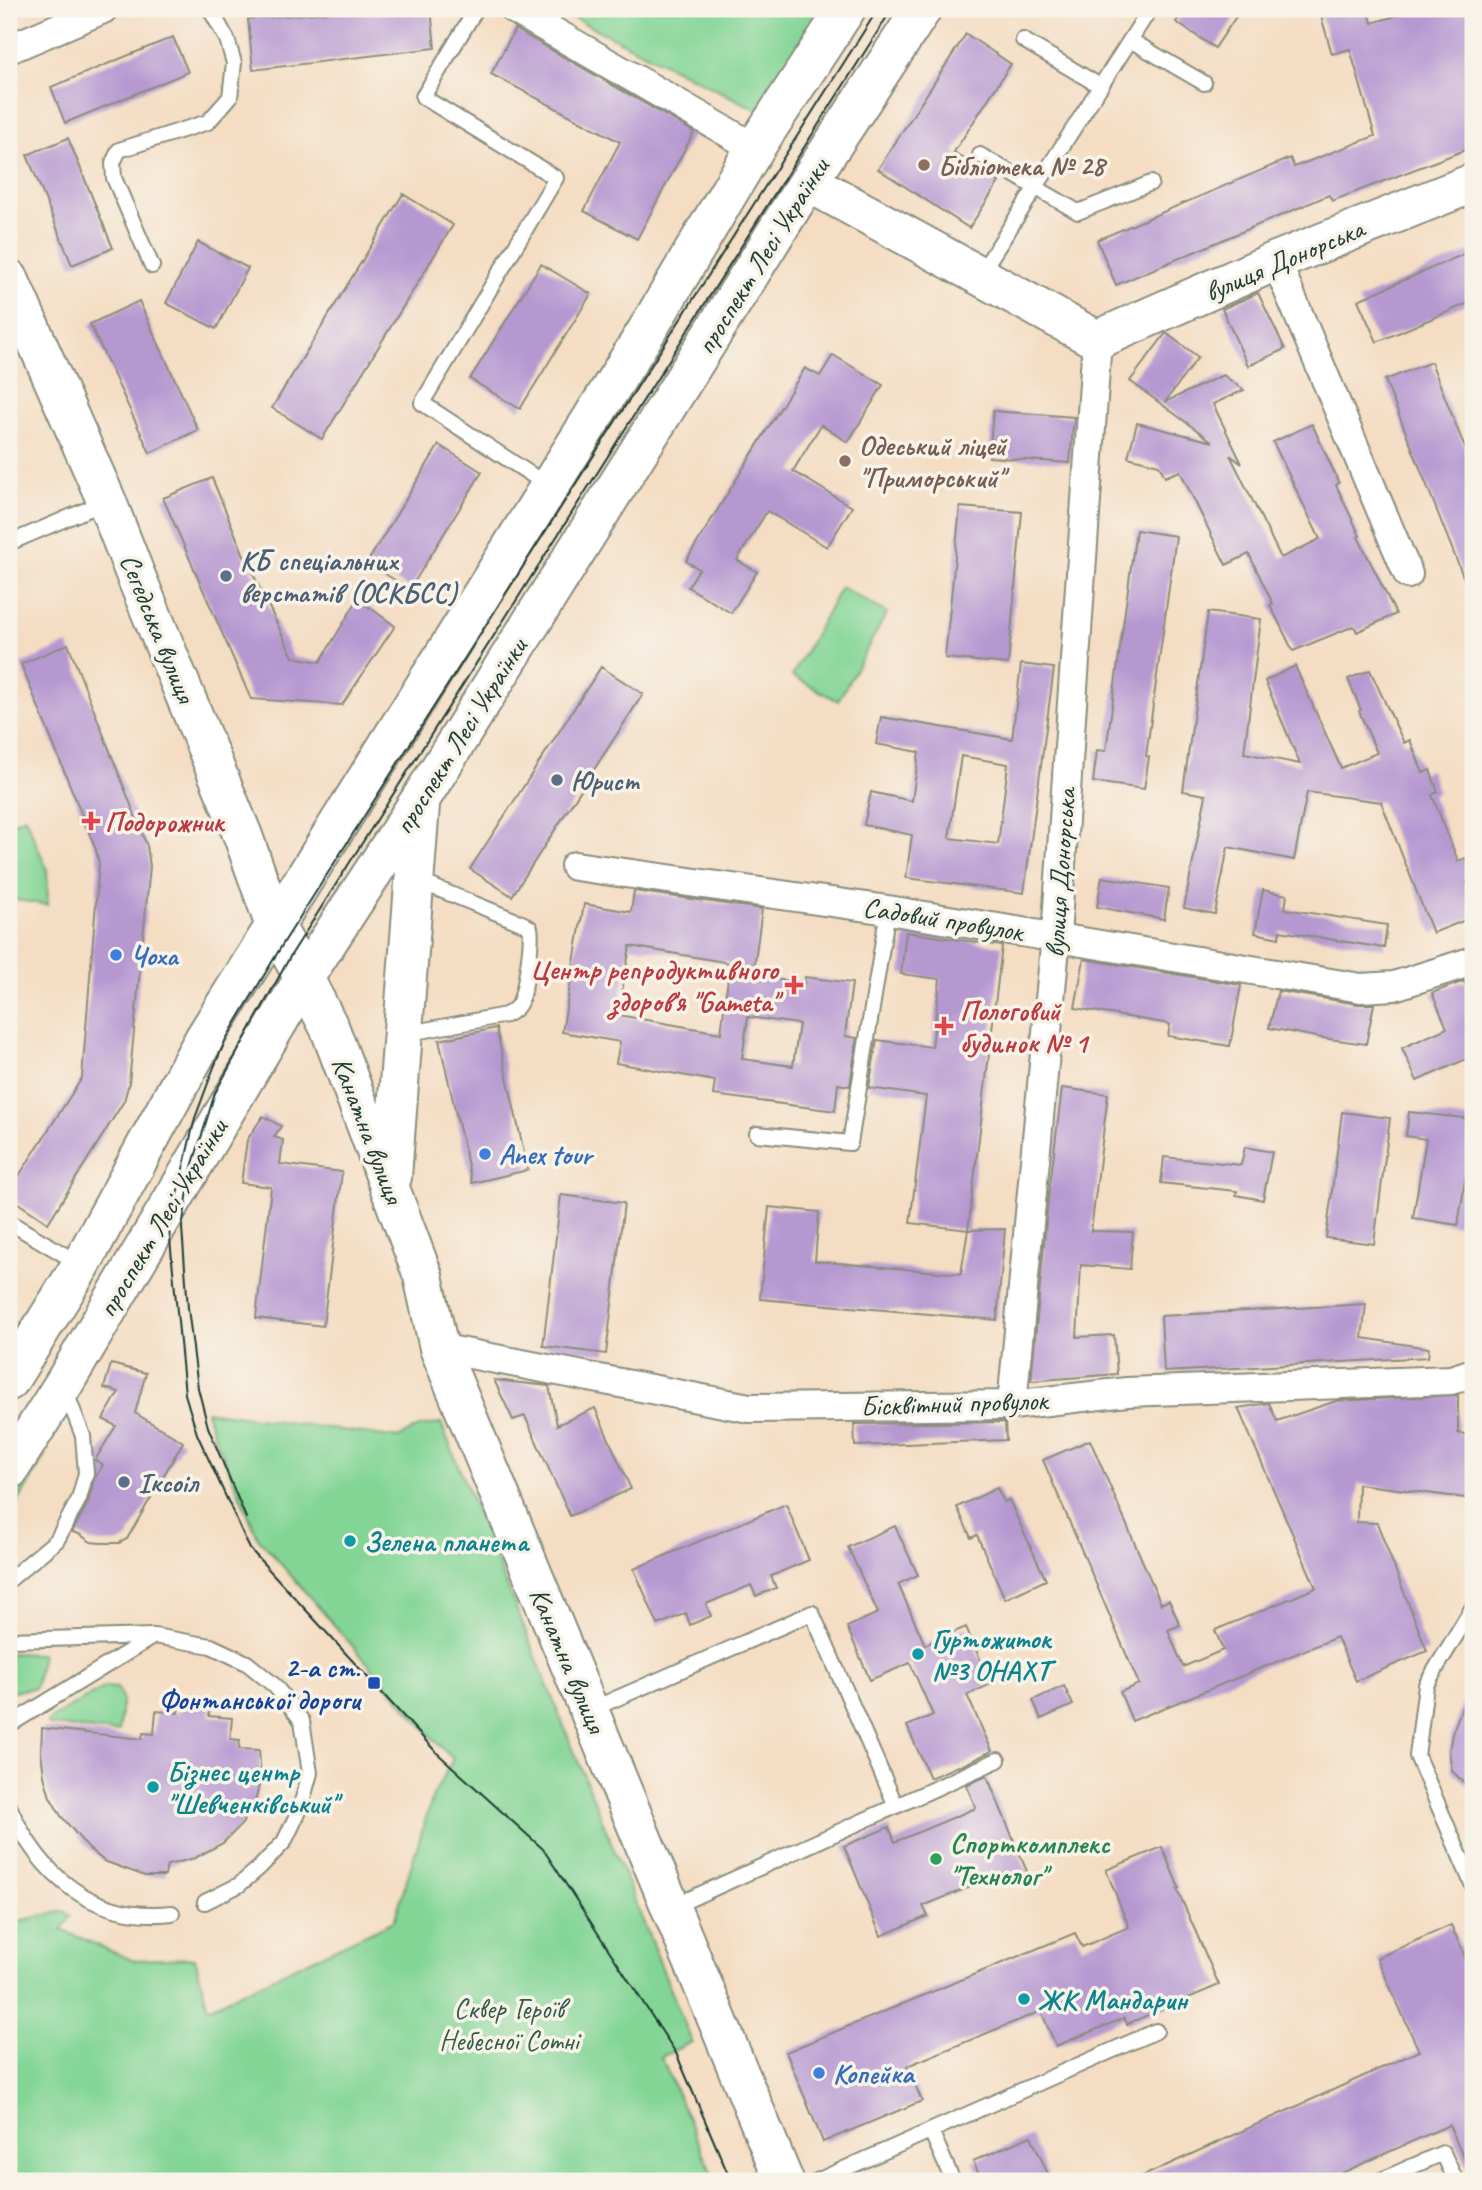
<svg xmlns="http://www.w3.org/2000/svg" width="1482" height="2190" font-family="Caveat,sans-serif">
	<rect width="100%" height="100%" fill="#f7f3e8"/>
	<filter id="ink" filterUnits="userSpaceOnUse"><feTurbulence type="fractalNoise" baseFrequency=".0143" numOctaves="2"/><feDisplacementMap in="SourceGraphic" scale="14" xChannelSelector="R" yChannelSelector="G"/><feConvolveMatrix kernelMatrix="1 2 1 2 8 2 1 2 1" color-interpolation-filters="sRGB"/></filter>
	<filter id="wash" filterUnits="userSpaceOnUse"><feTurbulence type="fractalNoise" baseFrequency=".00686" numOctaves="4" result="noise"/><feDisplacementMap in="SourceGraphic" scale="28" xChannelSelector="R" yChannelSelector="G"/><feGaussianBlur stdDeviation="1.57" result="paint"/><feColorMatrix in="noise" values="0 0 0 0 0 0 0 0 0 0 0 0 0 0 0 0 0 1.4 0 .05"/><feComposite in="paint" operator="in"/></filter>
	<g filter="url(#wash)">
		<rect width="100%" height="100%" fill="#f4ddc3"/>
		<!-- green -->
		<path fill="#83d596" stroke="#518965" stroke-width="2" d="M556,9H832L762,109L753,108Z
			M841,587L887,613L838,701L792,676Z
			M25,817L47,869L48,905L9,899V824Z
			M206,1411L398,1438L419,1427L441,1423L692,2042L661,2057L715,2181H9V1923L64,1911L71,1916L62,1930L132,1960L195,1958L208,2008L394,1921L433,1796L453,1759L440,1746L258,1538L211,1427Z
			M43,1450L45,1456L9,1518V1488Z
			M9,1653L42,1654L35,1688L9,1692Z
			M105,1687L117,1688L121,1694L122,1702L119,1731L113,1732L49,1725L48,1723L53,1717Z"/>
		<g id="blocks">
			<!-- building -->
			<path fill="#b698d1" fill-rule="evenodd" d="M364,9H431L435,48L253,70L248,19Z
				M1185,9H1241L1215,48L1176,22Z
				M1319,9H1368L1372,23L1419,9H1473V147L1332,201L1329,195L1116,285L1097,240L1290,158L1294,167L1375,136L1350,49L1332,54Z
				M515,29L694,132L637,239L584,211L620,142L491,74Z
				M966,34L1011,64L954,152L999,182L969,228L878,169Z
				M173,37L188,72L65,123L51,87Z
				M68,138L113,248L72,265L27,155Z
				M403,194L453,225L322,439L272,408Z
				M198,242L248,268L216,329L166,303Z
				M1473,250V301L1377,342L1358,300Z
				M541,264L591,294L520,409L470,379Z
				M1258,293L1285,349L1248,366L1222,309Z
				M139,301L198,430L150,453L90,324Z
				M1166,333L1198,357L1165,402L1223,375L1244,390L1213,404L1242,464L1230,455L1281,558L1320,539L1273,442L1312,424L1339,483L1336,485L1360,536L1358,537L1396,614L1357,632L1354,626L1293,651L1270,605L1273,604L1249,554L1226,565L1180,471L1165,477L1159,465L1128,457L1137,423L1213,442L1130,381Z
				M833,355L883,385L848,442L821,425L793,471L852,507L827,547L767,511L737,560L757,572L731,613L688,587L699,569L686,561L805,368L820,376Z
				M1431,362L1473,468L1472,599L1385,380Z
				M993,411L1074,417L1070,463L989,457Z
				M439,445L482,472L410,589L367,563Z
				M212,478L243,553L293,657L320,662L358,599L395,626L342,705L251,699L163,498Z
				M960,507L1022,512L1008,664L945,658Z
				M1136,530L1176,536L1146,756L1149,757L1144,789L1093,782L1097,750L1106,751Z
				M1208,612L1261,619L1244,753L1300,764L1265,681L1295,666L1341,768L1377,753L1359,711L1361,710L1348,679L1370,670L1404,743L1410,740L1423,773L1430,770L1438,792L1432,795L1458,861L1466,858L1473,877V879L1467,882L1473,899V917L1433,933L1381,802L1307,792L1294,860L1228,847L1215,914L1184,908L1206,795L1183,791Z
				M68,644L147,846L150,866L129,1083L124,1101L48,1223L9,1197V1191L82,1078L99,864L96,850L21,664Z
				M1021,664L1054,668L1024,893L906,878L912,835L864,825L871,792L912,801L919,752L876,744L881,717L1012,739ZM961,756L1008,764L998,844L949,838Z
				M601,667L643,694L512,896L470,869Z
				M1102,877L1169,888L1164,919L1097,907Z
				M1263,890L1287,895L1285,909L1387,925L1384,948L1280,931L1279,938L1255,933Z
				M634,891L762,909L753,976L804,983L805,977L852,983L845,1036L857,1038L850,1086L838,1084L835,1111L713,1095L715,1081L616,1063L620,1042L562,1032L584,904L631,912ZM630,946L730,963L721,1033L618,1015ZM748,1017L799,1024L793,1066L742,1059Z
				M906,932L1002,946L968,1230L910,1223L926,1096L869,1088L877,1040L932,1047L940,979L901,974Z
				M1084,959L1241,985L1230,1046L1168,1036L1170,1024L1075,1008Z
				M1464,981L1473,1002V1056L1417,1081L1402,1048L1447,1028L1432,993Z
				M1278,991L1358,1004H1374L1366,1044L1322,1038L1269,1028Z
				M496,1028L528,1170L472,1183L439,1040Z
				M1062,1088L1108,1094L1091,1231L1133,1232L1130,1269L1081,1265L1077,1337L1114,1335L1117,1374L1031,1381L1048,1201Z
				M1342,1112L1390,1118L1374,1244L1326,1238Z
				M1409,1112L1473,1119V1132L1458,1225L1413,1218L1426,1139L1406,1136Z
				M263,1116L281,1126L274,1137L283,1140L280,1164L342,1172L323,1326L256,1318L271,1187L241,1183L247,1140Z
				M1245,1147L1272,1152L1263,1200L1236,1195L1237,1191L1161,1183L1164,1157L1241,1165Z
				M561,1195L624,1203L606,1354L543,1346Z
				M769,1207L819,1212L815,1261L961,1274L968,1230L1005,1229L997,1320L760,1299Z
				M1366,1304L1362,1338L1429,1348L1428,1357L1164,1372L1161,1316Z
				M111,1364L146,1373L135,1413L183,1442L127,1539L119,1543H100L91,1542L79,1534L72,1532L88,1503L94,1479L103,1465L95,1460L116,1426L103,1419L119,1392L104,1388Z
				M494,1380L549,1386L557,1425L595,1408L631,1489L570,1516L525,1416L513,1420Z
				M1458,1395V1433L1473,1435V1499L1358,1484L1357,1522L1377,1523L1427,1651L1356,1681L1337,1637L1132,1721L1120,1692L1139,1684L1043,1460L1090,1440L1161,1604L1169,1600L1180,1625L1168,1630L1183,1667L1223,1650L1215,1630L1316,1588L1238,1408L1269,1403L1277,1421L1336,1401Z
				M1005,1422L1006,1440L855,1446L854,1424Z
				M997,1488L1004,1502L1009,1500L1046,1580L1005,1599L977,1535L971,1538L957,1507Z
				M786,1504L809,1560L771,1576L776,1588L756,1596L751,1585L706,1604L711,1616L690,1625L686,1613L658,1625L634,1569Z
				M895,1526L918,1575L898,1584L925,1645L966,1627L991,1684L967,1695L992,1751L959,1767L958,1766L930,1778L907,1726L933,1715L910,1663L870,1680L847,1627L878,1613L848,1547Z
				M1471,1683H1473V1791L1452,1771L1449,1751L1452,1734Z
				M1064,1686L1073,1705L1041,1719L1033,1700Z
				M179,1704L210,1707L209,1716L232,1718L230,1739L240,1740L239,1749L259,1750L261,1777L255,1802L242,1824L223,1843L195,1858L167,1865L165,1876H145L104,1861L88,1848L61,1816L50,1797L44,1776L41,1752L42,1728L142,1739L143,1733L154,1734L156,1711L178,1713Z
				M987,1776L1028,1874L1007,1883L1003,1873L923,1906L928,1916L881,1936L844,1846L889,1827L895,1842L976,1808L966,1785Z
				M1162,1847L1179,1888L1177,1889L1219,1985L1127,2024L1124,2018L1056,2046L1041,2011L907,2066L922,2101L823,2142L786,2052L1075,1933L1082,1947L1129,1927L1106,1870Z
				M1451,1925L1473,1975V2178L1449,2125L1324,2181H1132L1419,2051L1377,1958Z
				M1031,2136L1051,2181H982L973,2161Z"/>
		</g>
	</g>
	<g filter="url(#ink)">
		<use href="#blocks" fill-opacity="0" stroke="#8a8d7c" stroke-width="2"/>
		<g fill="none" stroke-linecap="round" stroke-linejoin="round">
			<!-- lane casing -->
			<g stroke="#8a8d7c" stroke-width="18">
				<path id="lane" d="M476,9L423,97L556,178L422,403L547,485
					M1023,40L1100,86
					M1130,40L1204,83
					M980,155L1078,212L1151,183
					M152,266L114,178L113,163L119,150L208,122L230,97L234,63L227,39L210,9
					M981,273L1150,9
					M9,543L105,502
					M404,1034L506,1015C512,1012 515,1010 519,1004C525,993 533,940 530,928L524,924L416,880
					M757,1134L850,1143L888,910
					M9,1222L80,1264
					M9,1580L57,1540L79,1499L86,1473L83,1436L65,1390
					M1473,1607L1426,1685L1417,1756L1473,1886
					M9,1640L154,1636L211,1646L247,1663L275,1686L302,1721L310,1773L300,1809L284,1842L259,1868L239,1885L205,1902
					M590,1710L812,1613L896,1806
					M9,1725L154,1636
					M9,1806C39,1875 93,1922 172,1913
					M672,1907L998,1760
					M931,2131L953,2181
					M817,2181L1156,2031
					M1379,2181L1443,2153L1456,2181"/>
			</g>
			<!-- street casing -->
			<g stroke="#8a8d7c" stroke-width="32">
				<path id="street" d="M514,9L755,148
					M9,49L103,9
					M1276,261L1408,574
					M575,866L888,910L1361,988L1394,986L1473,961
					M439,1348L749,1408L1012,1405L1127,1392L1451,1380L1473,1373
					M1012,1405L1056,936L1097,340"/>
			</g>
			<!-- secondary casing -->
			<g stroke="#8a8d7c" stroke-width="42">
				<path id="secondary" d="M808,182L1097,340L1276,261L1473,183
					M9,279L107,502L135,574L243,836L275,926L304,978L330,1029L423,1276L439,1348L784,2181
					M392,1177L420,805
					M9,1381L81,1265L204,1039L646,332L755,148L846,9
					M9,1470L63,1385L304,978L420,800L795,202L922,9"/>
			</g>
			<!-- lane -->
			<use href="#lane" stroke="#fff" stroke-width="14"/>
			<!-- street -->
			<use href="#street" stroke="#fff" stroke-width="28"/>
			<!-- secondary -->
			<use href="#secondary" stroke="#fff" stroke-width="38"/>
			<!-- tram -->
			<path stroke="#1f3d34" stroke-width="2" d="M246,1518L208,1427L198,1388L188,1308L182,1228L192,1167L215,1093L291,955L892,9
				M731,2181L676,2053L543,1849L437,1753L250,1549L197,1434L185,1394L169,1229L195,1118L214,1067L226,1039L284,942L878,9"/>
		</g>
	</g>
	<!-- markers -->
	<g fill="#8d6e63" stroke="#f7f3e8" stroke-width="2.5">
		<circle cx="924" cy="165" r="7"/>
		<circle cx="845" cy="461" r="7"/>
	</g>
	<g fill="#5c6f8a" stroke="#f7f3e8" stroke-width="2.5">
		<circle cx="226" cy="576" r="7"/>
		<circle cx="557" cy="780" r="7"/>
		<circle cx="124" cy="1482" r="7"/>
	</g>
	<g fill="#e0444e" stroke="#f7f3e8" stroke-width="2.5">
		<path d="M87.5 810.5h7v7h7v7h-7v7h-7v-7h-7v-7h7z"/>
		<path d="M790.5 974.5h7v7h7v7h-7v7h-7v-7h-7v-7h7z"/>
		<path d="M940.5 1015.5h7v7h7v7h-7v7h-7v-7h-7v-7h7z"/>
	</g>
	<g fill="#3f7fe0" stroke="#f7f3e8" stroke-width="2.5">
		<circle cx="116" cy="955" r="7"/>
		<circle cx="485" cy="1154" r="7"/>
		<circle cx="819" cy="2073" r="7"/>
	</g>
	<g fill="#0f9aa8" stroke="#f7f3e8" stroke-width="2.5">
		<circle cx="350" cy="1541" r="7"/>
		<circle cx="918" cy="1654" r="7"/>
		<circle cx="153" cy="1787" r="7"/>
		<circle cx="1024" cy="1999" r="7"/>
	</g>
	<rect fill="#1a4fb4" stroke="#f7f3e8" stroke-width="2.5" x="367" y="1676" width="14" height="14" rx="3.5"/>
	<circle fill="#2e9e5b" stroke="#f7f3e8" stroke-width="2.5" cx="936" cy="1859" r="7"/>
	<g text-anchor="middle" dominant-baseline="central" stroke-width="7" stroke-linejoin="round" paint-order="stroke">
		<!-- education labels -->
		<g font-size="28" font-weight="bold" fill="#785e54" stroke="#f7f3e8" text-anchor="start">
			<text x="938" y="165">Бібліотека № 28</text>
			<text x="859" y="445">Одеський ліцей<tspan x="859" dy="32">"Приморський"</tspan></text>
		</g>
		<!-- street labels -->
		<g font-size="28" fill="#1f3d34" stroke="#f7f3e8">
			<text transform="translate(762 256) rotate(-58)">проспект Лесі Українки</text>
			<text transform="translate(1284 260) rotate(-23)">вулиця Донорська</text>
			<text transform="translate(158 628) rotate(68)">Сегедська вулиця</text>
			<text transform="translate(460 736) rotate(-58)">проспект Лесі Українки</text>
			<text transform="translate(1060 873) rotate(-86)">вулиця Донорська</text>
			<text transform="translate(943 919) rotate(9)">Садовий провулок</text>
			<text transform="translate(368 1130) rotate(69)">Канатна вулиця</text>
			<text transform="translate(162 1218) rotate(-59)">проспект Лесі Українки</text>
			<text transform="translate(954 1403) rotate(-2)">Бісквітний провулок</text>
			<text transform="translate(568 1660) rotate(67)">Канатна вулиця</text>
		</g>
		<!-- service labels -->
		<g font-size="28" font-weight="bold" fill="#4e5e75" stroke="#f7f3e8" text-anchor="start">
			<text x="240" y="560">КБ спеціальних<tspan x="240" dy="32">верстатів (ОСКБСС)</tspan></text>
			<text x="571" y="780">Юрист</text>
			<text x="138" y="1482">Іксоіл</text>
		</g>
		<!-- health labels -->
		<g font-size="28" font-weight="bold" fill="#be3a42" stroke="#f7f3e8" text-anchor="start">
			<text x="105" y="821">Подорожник</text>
			<text x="778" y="969" text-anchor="end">Центр репродуктивного<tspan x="778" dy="32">здоров'я "Gameta"</tspan></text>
			<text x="960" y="1010">Пологовий<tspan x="960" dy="32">будинок № 1</tspan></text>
		</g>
		<!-- shop labels -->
		<g font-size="28" font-weight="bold" fill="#366cbe" stroke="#f7f3e8" text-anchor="start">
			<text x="130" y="955">Чоха</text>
			<text x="499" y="1154">Anex tour</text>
			<text x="833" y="2073">Копейка</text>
		</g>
		<!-- culture labels -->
		<g font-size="28" font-weight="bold" fill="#0d838f" stroke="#f7f3e8" text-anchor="start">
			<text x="364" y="1541">Зелена планета</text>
			<text x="932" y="1638">Гуртожиток<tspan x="932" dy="32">№3 ОНАХТ</tspan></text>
			<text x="167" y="1771">Бізнес центр<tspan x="167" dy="32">"Шевченківський"</tspan></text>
			<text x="1038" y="1999">ЖК Мандарин</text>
		</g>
		<!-- transit labels -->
		<g font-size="28" font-weight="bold" fill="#164399" stroke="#f7f3e8" text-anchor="end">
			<text x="360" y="1667">2-а ст.<tspan x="360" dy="32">Фонтанської дороги</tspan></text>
		</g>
		<!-- leisure labels -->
		<g font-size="28" font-weight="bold" fill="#27864d" stroke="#f7f3e8" text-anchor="start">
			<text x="950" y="1843">Спорткомплекс<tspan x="950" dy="32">"Технолог"</tspan></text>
		</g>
		<!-- park labels -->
		<g font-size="28" fill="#335b48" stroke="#f7f3e8">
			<text x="509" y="2008">Сквер Героїв<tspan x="509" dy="32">Небесної Сотні</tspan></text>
		</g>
	</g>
	<!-- margin -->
	<rect width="1482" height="2190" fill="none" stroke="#f7f3e8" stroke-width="35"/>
</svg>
